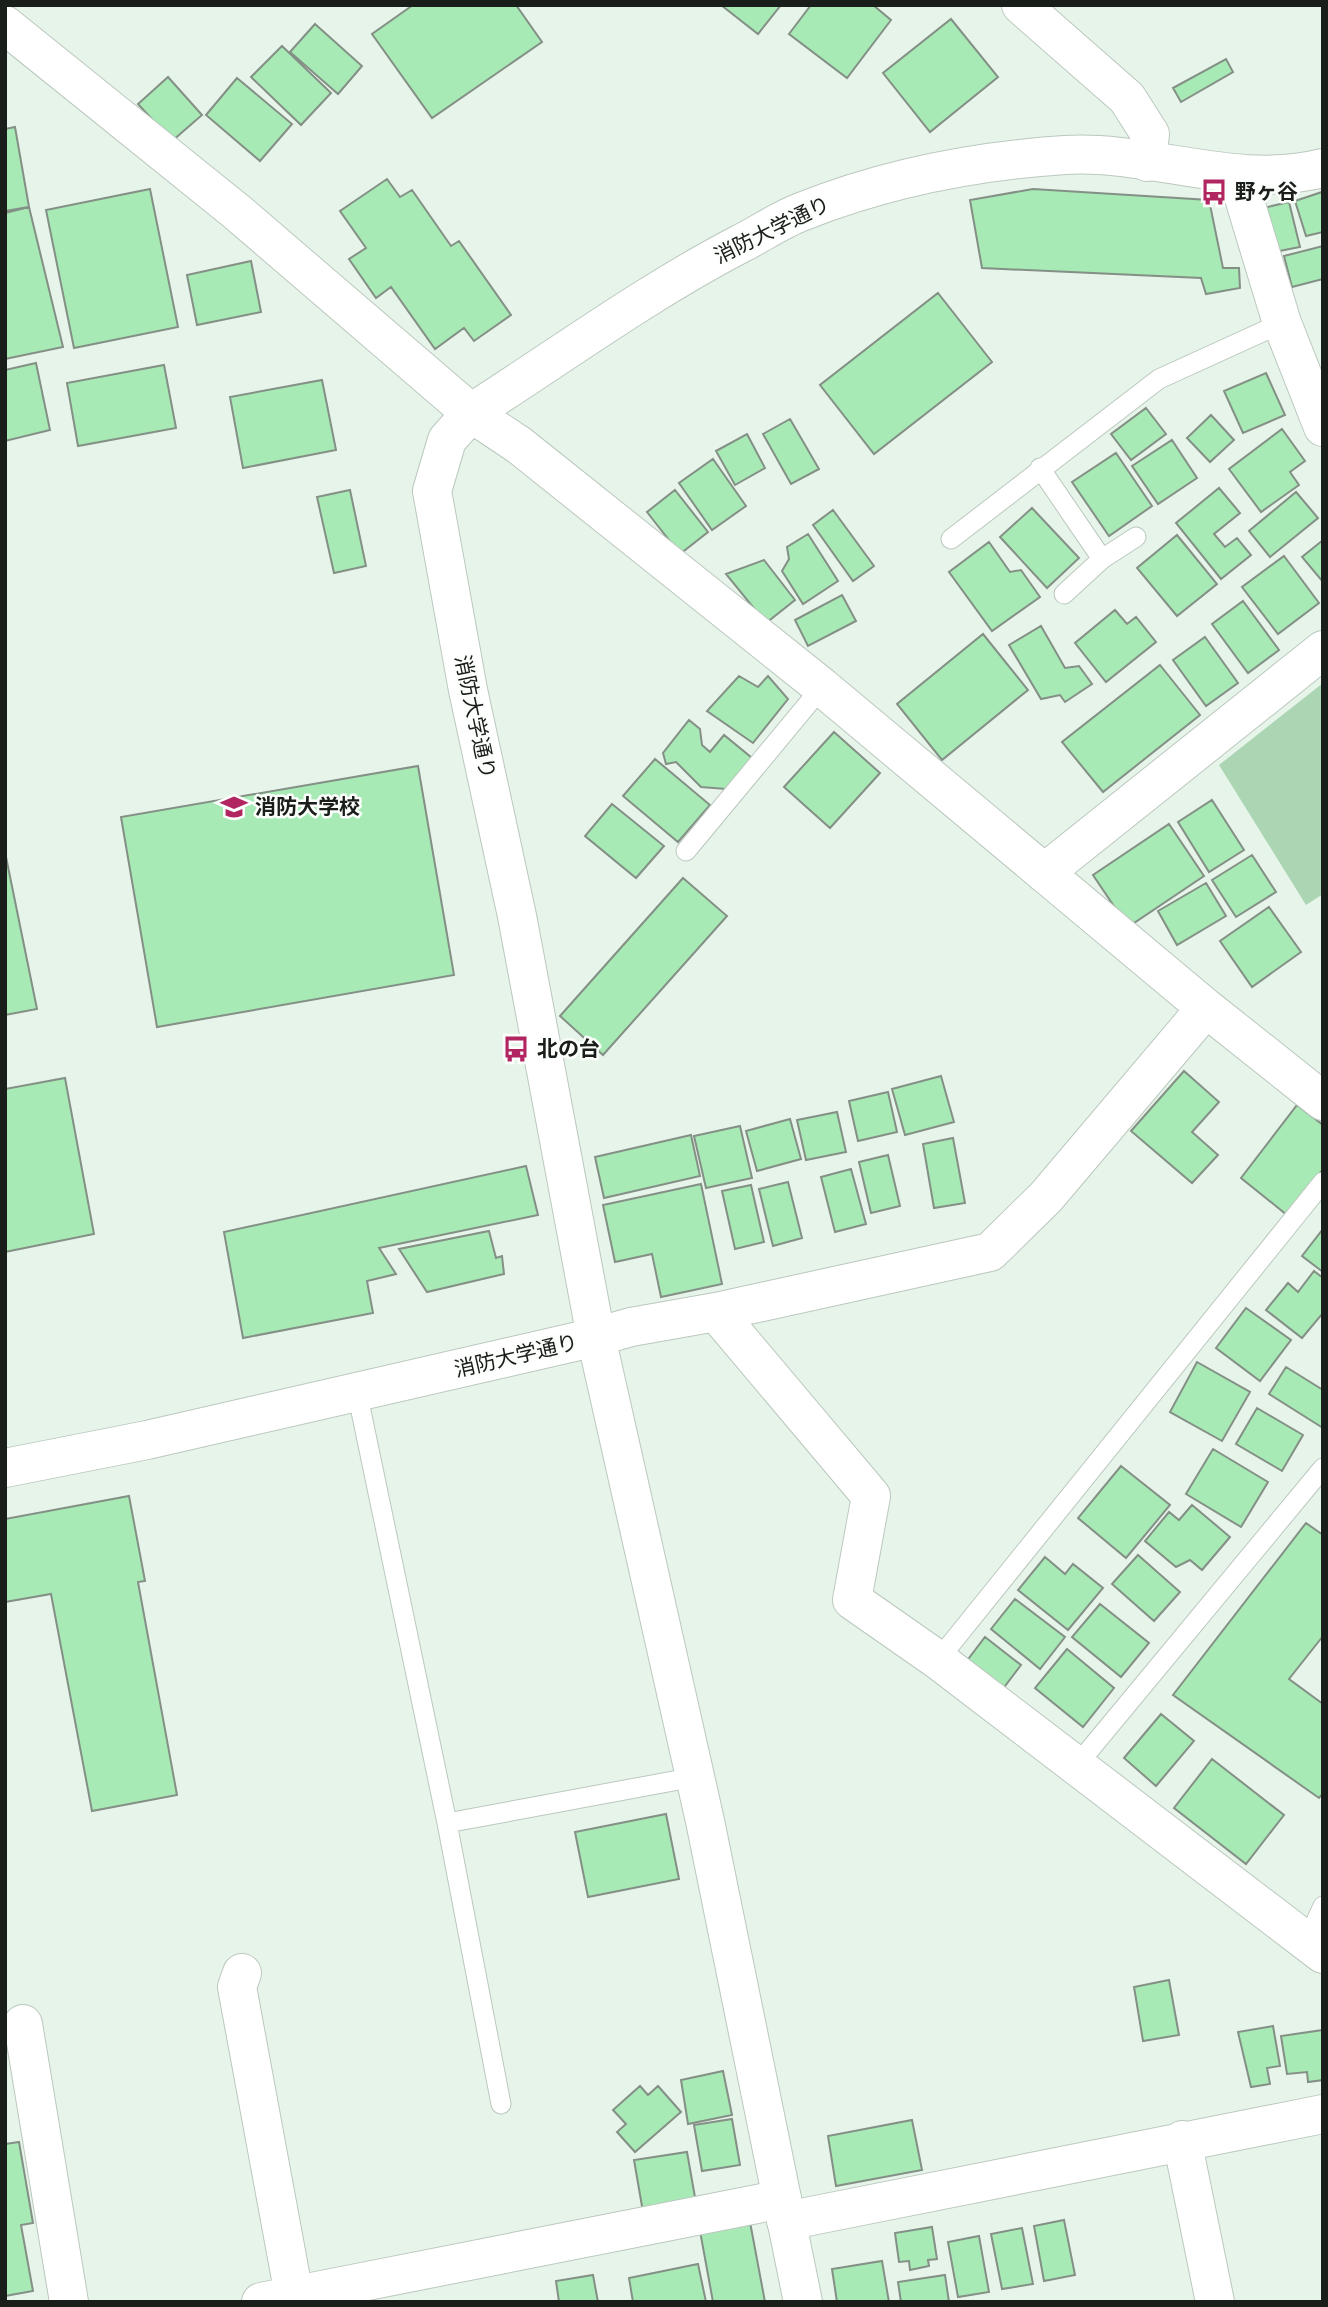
<svg xmlns="http://www.w3.org/2000/svg" width="1328" height="2307" font-family="'Source Sans 3','Noto Sans JP',sans-serif">
	<rect width="100%" height="100%" fill="#e7f4e9"/>
	<!-- green -->
	<path fill="#acd5b4" d="M1323,683V894L1306,905L1219,765Z"/>
	<!-- building -->
	<path fill="#a7eab5" stroke="#849086" stroke-width="2" d="M413,5H516L542,42L432,118L372,34Z
		M721,5H781L758,34Z
		M811,5H873L891,20L847,78L789,34Z
		M951,19L998,77L930,132L883,73Z
		M315,24L362,66L338,94L290,52Z
		M282,46L331,93L301,125L251,77Z
		M1226,59L1233,72L1181,102L1173,88Z
		M168,77L202,115L172,141L138,104Z
		M237,78L292,124L260,161L206,115Z
		M15,127L29,207L5,211V129Z
		M387,179L400,197L412,190L451,246L459,241L511,315L474,341L464,328L435,349L391,287L376,298L349,259L366,248L340,211Z
		M150,189L178,327L74,348L46,210Z
		M1033,189L1209,200L1223,268H1239L1240,288L1206,294L1201,278L982,268L970,200Z
		M1322,192L1323,232L1306,236L1295,201Z
		M1289,202L1300,247L1274,252L1263,208Z
		M29,207L63,347L5,359V213Z
		M1323,246V279L1292,287L1284,256Z
		M251,261L261,312L197,325L187,275Z
		M938,293L992,362L874,454L820,385Z
		M36,363L50,430L5,441V370Z
		M164,365L176,428L78,446L67,383Z
		M1266,373L1285,415L1243,433L1224,391Z
		M322,380L336,450L243,468L230,397Z
		M1146,408L1166,434L1131,460L1111,434Z
		M1211,415L1234,440L1210,462L1187,438Z
		M790,419L819,469L791,484L763,434Z
		M1282,429L1305,461L1290,472L1299,485L1261,512L1229,469Z
		M747,434L765,468L735,485L716,451Z
		M1172,440L1197,478L1158,504L1132,466Z
		M1116,453L1152,506L1109,536L1072,482Z
		M713,459L746,506L712,530L679,483Z
		M1219,488L1240,513L1214,534L1225,547L1237,538L1251,555L1221,579L1176,523Z
		M350,490L366,566L334,573L317,497Z
		M675,490L708,532L680,554L647,512Z
		M1296,492L1318,518L1270,557L1249,531Z
		M1032,508L1079,558L1047,588L1000,537Z
		M833,510L874,566L853,581L813,525Z
		M808,534L838,581L803,604L782,571L789,559L787,547Z
		M1177,535L1217,584L1177,616L1137,568Z
		M1323,540V582L1302,557Z
		M989,542L1010,572L1021,570L1040,597L992,631L949,572Z
		M1284,556L1319,603L1278,634L1242,587Z
		M764,560L795,600L766,623L726,574Z
		M842,595L856,621L808,646L795,620Z
		M1243,601L1279,650L1248,673L1212,624Z
		M1115,610L1127,624L1136,617L1156,642L1106,682L1075,643Z
		M1041,626L1065,668L1079,666L1092,684L1065,702L1060,695L1041,699L1009,645Z
		M983,634L1028,690L942,760L897,704Z
		M1205,637L1238,683L1206,706L1173,660Z
		M1160,665L1200,715L1103,792L1062,742Z
		M739,676L758,687L768,676L788,699L753,743L707,711Z
		M689,720L700,729L702,745L710,752L724,735L752,758L726,789L701,787L676,762L666,764L663,753Z
		M834,732L880,773L830,828L784,787Z
		M655,759L710,805L678,842L623,796Z
		M418,766L454,975L157,1027L121,817Z
		M1212,800L1244,850L1209,872L1178,822Z
		M612,804L664,846L636,878L585,836Z
		M1169,824L1204,876L1128,927L1093,875Z
		M5,852L37,1009L5,1015Z
		M1252,855L1276,892L1236,917L1212,880Z
		M683,878L727,916L603,1055L560,1016Z
		M1206,883L1226,916L1177,945L1158,911Z
		M1269,907L1301,952L1252,987L1220,941Z
		M1184,1071L1219,1102L1192,1132L1218,1155L1192,1183L1131,1131Z
		M941,1076L954,1122L905,1135L892,1089Z
		M65,1078L94,1234L5,1252V1089Z
		M888,1092L897,1132L858,1141L849,1101Z
		M1297,1105L1323,1125V1169L1287,1215L1241,1178Z
		M837,1112L846,1152L806,1160L797,1120Z
		M790,1119L801,1159L757,1171L746,1131Z
		M740,1126L752,1178L706,1188L694,1136Z
		M691,1135L700,1176L604,1198L595,1157Z
		M953,1138L965,1203L934,1208L923,1144Z
		M888,1155L900,1206L871,1213L859,1162Z
		M526,1166L538,1215L379,1248L396,1274L367,1281L373,1313L243,1338L224,1232Z
		M851,1169L866,1224L835,1232L821,1177Z
		M788,1182L802,1238L773,1246L759,1189Z
		M701,1184L722,1284L661,1297L652,1254L615,1262L603,1205Z
		M751,1185L764,1242L735,1249L722,1191Z
		M1323,1229V1272L1302,1256Z
		M489,1231L496,1258L502,1256L504,1274L427,1292L399,1249Z
		M1314,1271L1323,1278V1313L1302,1338L1266,1310L1288,1283L1298,1292Z
		M1246,1308L1291,1340L1260,1381L1216,1348Z
		M1197,1362L1250,1392L1222,1441L1170,1412Z
		M1286,1367L1323,1390V1428L1269,1394Z
		M1257,1408L1303,1435L1282,1471L1236,1444Z
		M1213,1449L1268,1482L1241,1527L1186,1494Z
		M1121,1466L1170,1505L1126,1558L1078,1518Z
		M129,1496L145,1581L138,1582L177,1795L92,1811L51,1594L5,1602V1519Z
		M1192,1505L1230,1537L1202,1570L1190,1560L1176,1567L1145,1541L1169,1512L1179,1520Z
		M1306,1523L1323,1535V1636L1289,1679L1323,1704V1793L1319,1798L1173,1695Z
		M1138,1555L1180,1592L1154,1621L1112,1584Z
		M1045,1557L1065,1574L1073,1564L1103,1588L1068,1630L1018,1590Z
		M1015,1599L1065,1637L1040,1669L991,1629Z
		M1100,1604L1149,1643L1121,1677L1072,1637Z
		M985,1637L1021,1665L1002,1690L966,1662Z
		M1067,1649L1114,1688L1083,1727L1035,1688Z
		M1161,1714L1194,1741L1156,1786L1124,1758Z
		M1212,1759L1284,1815L1246,1864L1174,1808Z
		M666,1814L679,1879L588,1897L575,1832Z
		M1169,1980L1179,2035L1143,2041L1134,1987Z
		M1273,2026L1280,2066L1267,2068L1270,2084L1251,2087L1238,2032Z
		M1323,2030V2080L1308,2082L1307,2072L1287,2074L1281,2036Z
		M723,2071L732,2115L688,2124L681,2080Z
		M640,2086L648,2095L658,2086L681,2112L635,2152L617,2132L626,2124L613,2110Z
		M732,2119L740,2165L702,2171L694,2125Z
		M912,2120L922,2170L836,2186L828,2136Z
		M19,2142L33,2223L21,2225L33,2291L5,2296V2144Z
		M687,2152L696,2203L643,2212L634,2160Z
		M1064,2220L1075,2275L1044,2281L1034,2226Z
		M750,2222L765,2302H713L700,2231Z
		M932,2227L937,2259L928,2260L929,2266L910,2270L909,2261L899,2262L895,2233Z
		M1022,2228L1033,2284L1002,2289L991,2234Z
		M979,2236L989,2292L958,2297L948,2242Z
		M882,2261L889,2302H837L832,2269Z
		M698,2264L706,2302H633L629,2278Z
		M593,2275L598,2302H559L556,2281Z
		M945,2275L949,2302H901L898,2282Z"/>
	<g fill="none" stroke-linecap="round" stroke-linejoin="round">
		<!-- service casing -->
		<g stroke="#bbc8be" stroke-width="21">
			<path id="service" d="M1040,468L1102,559
				M951,539L1159,379L1282,323
				M1064,594L1102,559L1136,537
				M686,851L822,687
				M357,1392L447,1823L501,2104
				M938,1660L1323,1182
				M1077,1765L1323,1468
				M447,1823L695,1777
				M1307,1941L1323,1906"/>
		</g>
		<!-- minor casing -->
		<g stroke="#bbc8be" stroke-width="40">
			<path id="minor" d="M1021,5L1127,98L1150,134L1147,162
				M5,25L237,212L471,413L519,445L822,687L1206,1008L1323,1101
				M1237,175L1282,323L1323,427
				M1044,873L1323,650
				M716,1312L871,1496L852,1600L938,1660L1323,1954
				M596,1337L631,1327L716,1312L990,1252L1046,1197L1206,1008
				M242,1973L237,1987L294,2295
				M23,2024L69,2302
				M1182,2140L1215,2302
				M786,2221L1323,2114
				M261,2302L782,2199"/>
		</g>
		<!-- tertiary casing -->
		<g stroke="#bbc8be" stroke-width="40">
			<path id="tertiary" d="M5,1468L147,1440L596,1337
				M803,2302L705,1821L596,1337L517,916L468,690L432,491L447,440L471,413C560,356 646,293 740,244C760,234 780,220 801,212C886,178 974,161 1065,155C1152,150 1235,190 1323,168"/>
		</g>
		<!-- service -->
		<use href="#service" stroke="#fff" stroke-width="19"/>
		<!-- minor -->
		<use href="#minor" stroke="#fff" stroke-width="38"/>
		<!-- tertiary -->
		<use href="#tertiary" stroke="#fff" stroke-width="38"/>
	</g>
	<!-- icons -->
	<defs>
		<g id="bus-bare" transform="scale(2.1)"><path d="M-5-6H5V4H4V6H2V4H-2V6H-4V4H-5ZM-3.5-4V0h7V-4ZM-3.5 1.2v1.5H-2V1.2ZM2 1.2v1.5H3.5V1.2Z" fill="#b12561" stroke="#fcfefc" stroke-width="2.5" paint-order="stroke"/></g>
		<g id="school-bare" transform="scale(2.1)"><path d="M0-5L7-2L0 1L-7-2ZM-4 1L0 2.5L4 1V4Q0 6-4 4Z" fill="#b12561" stroke="#fcfefc" stroke-width="2.5" paint-order="stroke"/></g>
	</defs>
	<g fill-rule="evenodd">
		<use href="#bus-bare" x="1214" y="192"/>
		<use href="#school-bare" x="234" y="807"/>
		<use href="#bus-bare" x="516" y="1049"/>
	</g>
	<g text-anchor="middle" dominant-baseline="central" stroke-width="5" stroke-linejoin="round" paint-order="stroke">
		<!-- poi labels -->
		<g font-size="21" font-weight="bold" fill="#191e1a" stroke="#fcfefc" text-anchor="start">
			<text x="1235" y="192">野ヶ谷</text>
			<text x="255" y="807">消防大学校</text>
			<text x="537" y="1049">北の台</text>
		</g>
		<!-- street labels -->
		<g font-size="21" fill="#191e1a" stroke="#fcfefc">
			<text transform="translate(772 230) rotate(-26)">消防大学通り</text>
			<text transform="translate(475 717) rotate(78)">消防大学通り</text>
			<text transform="translate(516 1356) rotate(-13)">消防大学通り</text>
		</g>
	</g>
	<!-- border -->
	<rect width="1328" height="2307" fill="none" stroke="#191e1a" stroke-width="14"/>
</svg>
